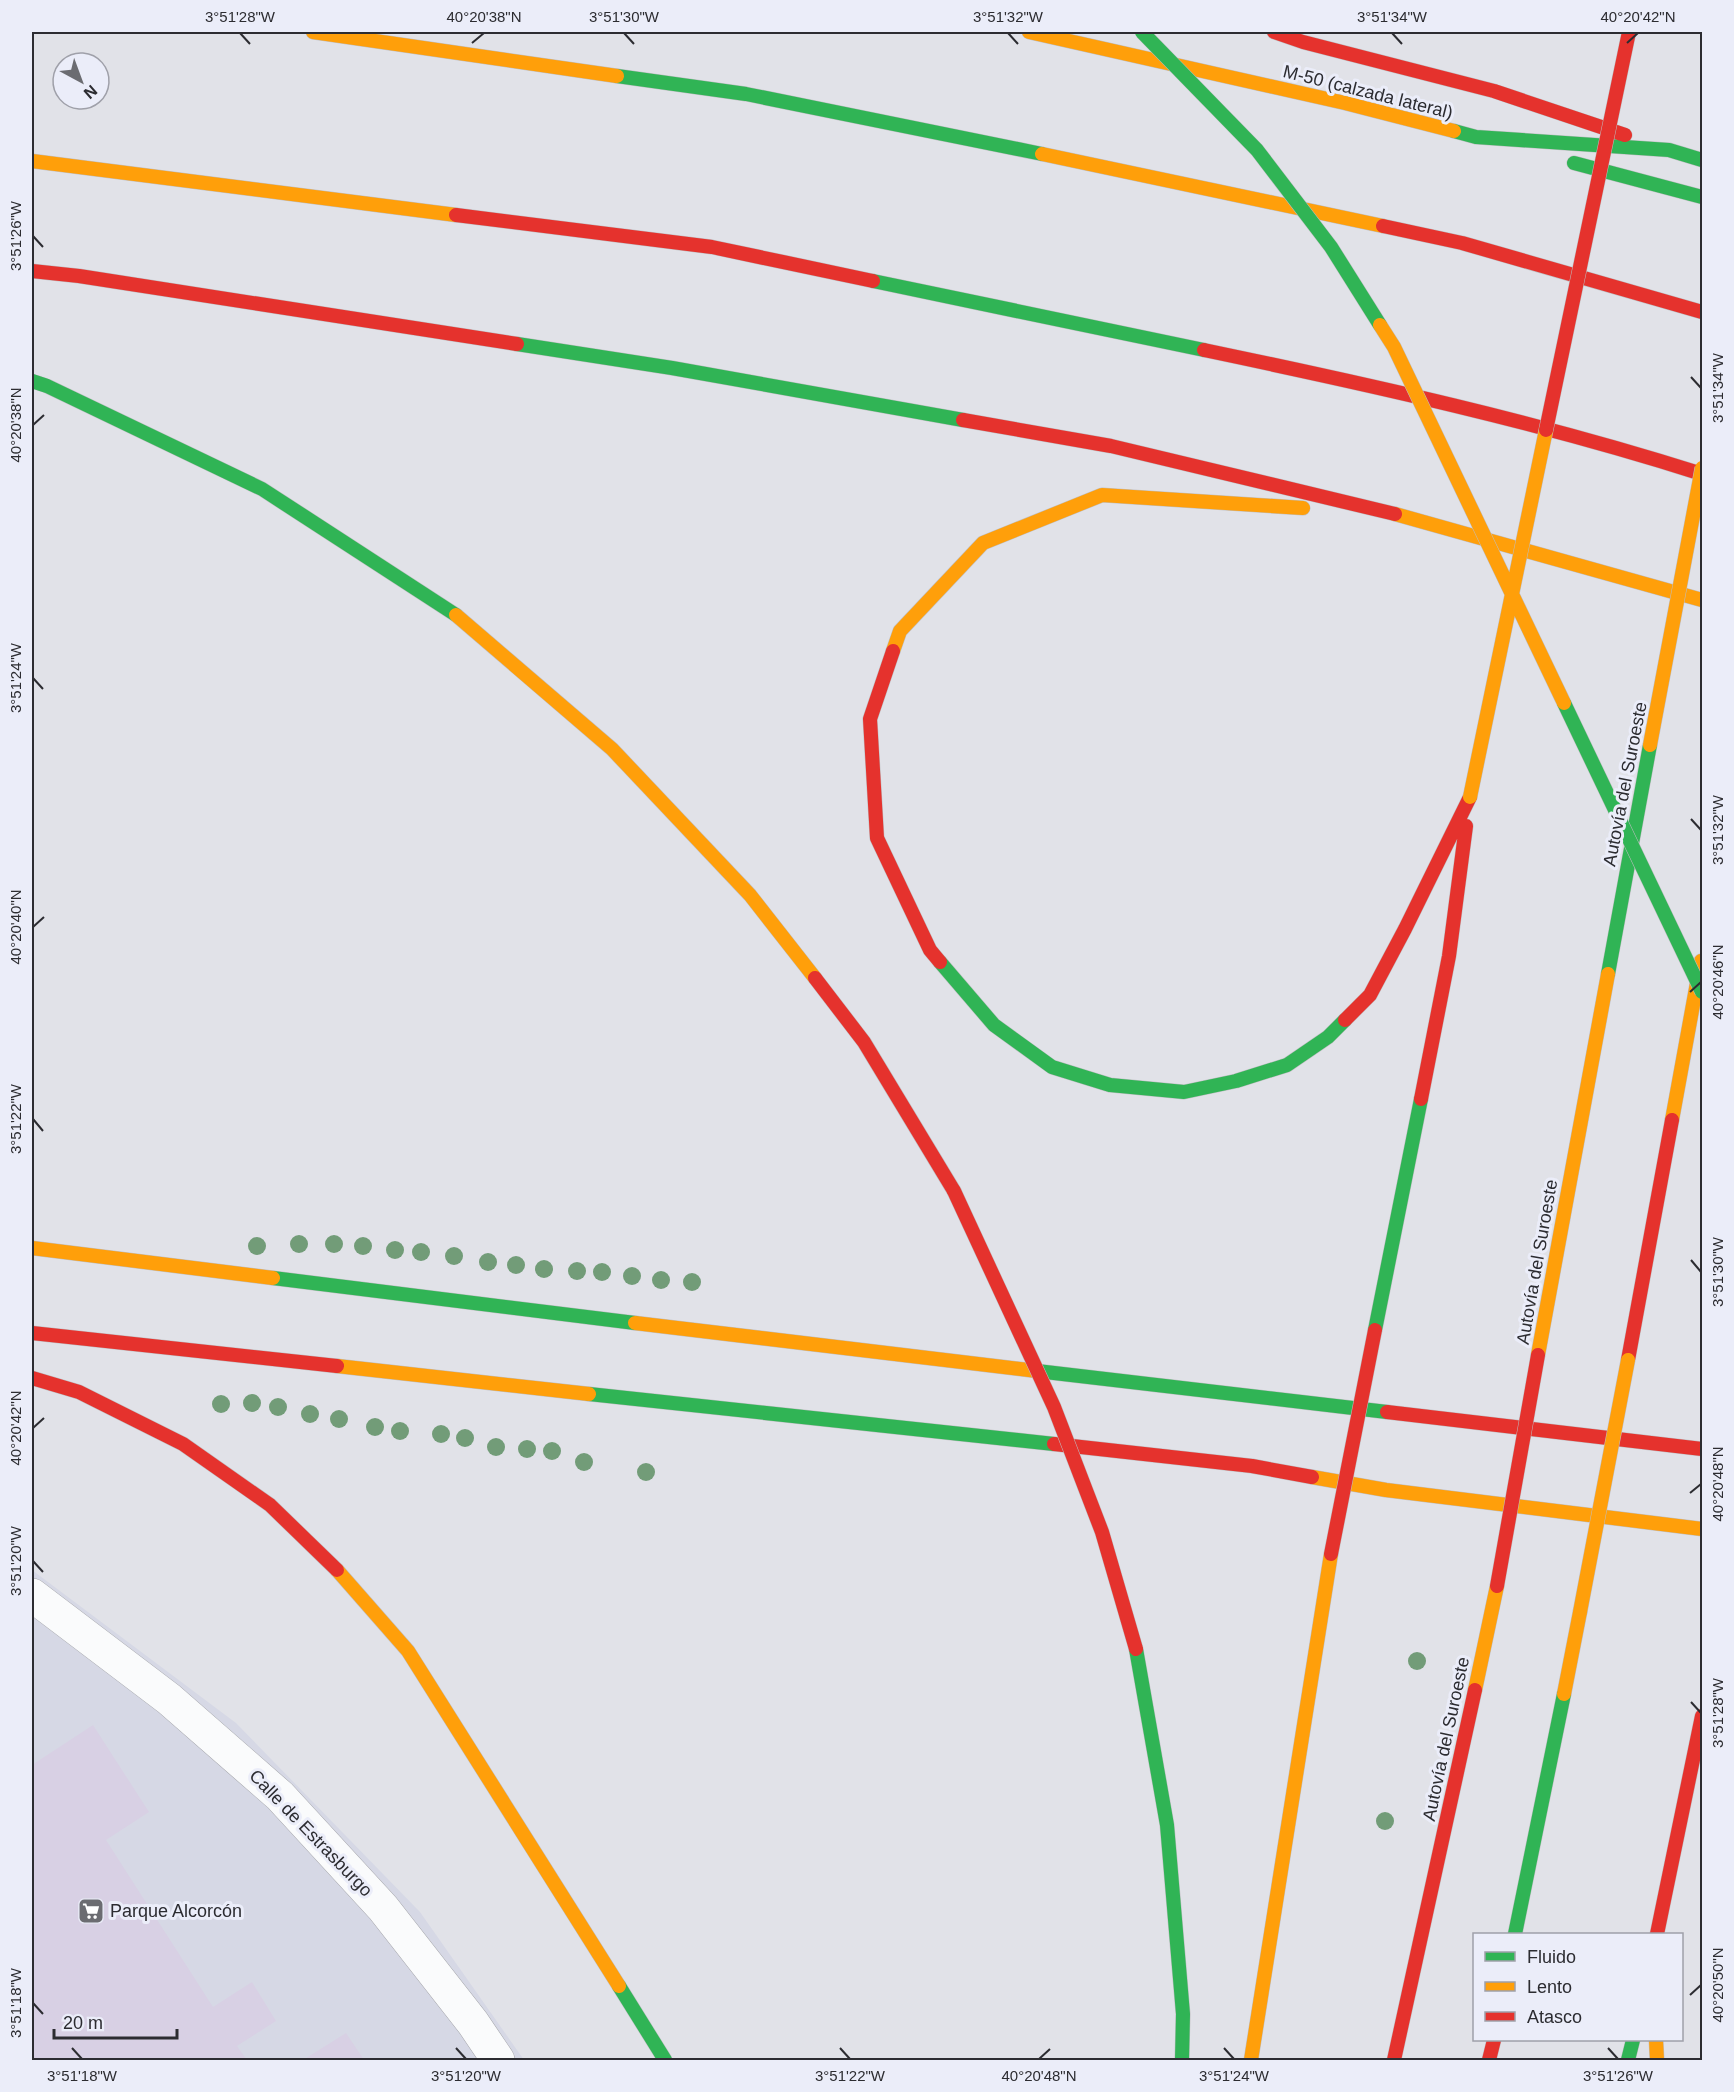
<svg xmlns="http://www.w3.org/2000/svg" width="1734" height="2092" font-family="Arial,sans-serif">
	<rect width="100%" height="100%" fill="#e1e2e8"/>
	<!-- built -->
	<path fill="#d6d8e5" d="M32,1570L236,1723L420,1912L524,2060H32Z"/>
	<!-- building -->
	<path fill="#d8d0e4" d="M93,1725L149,1812L106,1840L213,2007L252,1982L276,2021L237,2046L247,2060H32V1765Z
		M346,2033L364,2060H303Z"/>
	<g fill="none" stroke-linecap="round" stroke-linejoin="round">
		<!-- street casing -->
		<g stroke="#a3a4a9" stroke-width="34">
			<path id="street" d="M32,1595L169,1699L280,1796L383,1908L473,2023L498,2060"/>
		</g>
		<!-- fast casing -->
		<g stroke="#bfbfc2" stroke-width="15">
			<path id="fast" d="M617,76L746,94L1042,154
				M1454,131L1476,137L1669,150L1702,160
				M1574,163L1702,197
				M873,281L1204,350
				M517,344L672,368L963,420
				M32,381L47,386L262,489L456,615
				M940,962L994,1025L1052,1067L1110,1085L1184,1092L1236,1081L1287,1065L1328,1037L1345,1020
				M1608,974L1650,745
				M273,1278L635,1323
				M1375,1330L1421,1099
				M1037,1371L1387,1412
				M589,1394L1054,1444
				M1136,1649L1167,1825L1183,2014L1182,2060
				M1515,1934L1564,1694
				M619,1986L665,2060
				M1628,2060L1633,2040"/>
		</g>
		<!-- slow casing -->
		<g stroke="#bfbfc2" stroke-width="15">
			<path id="slow" d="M313,32L617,76
				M1029,32L1345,103L1454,131
				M1042,154L1383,226
				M32,161L456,215
				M1395,514L1702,600
				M456,615L612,749L750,895L815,978
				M893,651L900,631L983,543L1102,495L1303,508
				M1672,1120L1701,961
				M32,1248L273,1278
				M635,1323L1037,1371
				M1538,1355L1608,974
				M337,1366L589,1394
				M1312,1477L1386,1490L1702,1529
				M337,1570L408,1651L619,1986
				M1475,1690L1497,1586
				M1564,1694L1580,1612
				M1656,2040L1657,2060
				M1251,2060L1331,1554"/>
		</g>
		<!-- jam casing -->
		<g stroke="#bfbfc2" stroke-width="15">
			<path id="jam" d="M1274,32L1303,42L1494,91L1625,135
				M456,215L712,247L873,281
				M1383,226L1462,243L1702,312
				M32,271L79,276L517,344
				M1204,350C1371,385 1539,422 1702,474
				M963,420L1111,446L1395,514
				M893,651L870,719L877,838L930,950L940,962
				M815,978L864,1042L954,1191
				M1345,1020L1370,995L1405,929L1470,797
				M1421,1099L1449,956L1466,826
				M32,1333L337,1366
				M1628,1360L1672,1120
				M32,1378L79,1392L183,1444L270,1505L337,1570
				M1387,1412L1702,1449
				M1054,1444L1252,1466L1312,1477
				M1657,1934L1702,1716
				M1394,2060L1475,1690
				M1489,2060L1494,2040"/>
		</g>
		<!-- street -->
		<use href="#street" stroke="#fafbfc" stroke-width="33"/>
		<!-- fast -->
		<use href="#fast" stroke="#30b455" stroke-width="14"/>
		<!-- slow -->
		<use href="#slow" stroke="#ff9f0a" stroke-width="14"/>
		<!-- jam -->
		<use href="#jam" stroke="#e5322d" stroke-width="14"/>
		<!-- fast-bridge casing -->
		<g stroke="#bfbfc2" stroke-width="15" stroke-linecap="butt">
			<path id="fast-bridge" d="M1142,32L1257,150L1331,247L1380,325
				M1564,703L1702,992"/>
		</g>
		<!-- slow-bridge casing -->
		<g stroke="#bfbfc2" stroke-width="15" stroke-linecap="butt">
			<path id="slow-bridge" d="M1380,325L1394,347L1564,703
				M1650,745L1702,468
				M1470,797L1546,430
				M1580,1612L1628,1360"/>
		</g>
		<!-- jam-bridge casing -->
		<g stroke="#bfbfc2" stroke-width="15" stroke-linecap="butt">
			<path id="jam-bridge" d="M1546,430L1629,32
				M954,1191L1054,1407L1102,1532L1136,1649
				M1331,1554L1375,1330
				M1497,1586L1538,1355"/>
		</g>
		<!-- fast-bridge -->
		<use href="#fast-bridge" stroke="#30b455" stroke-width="14"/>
		<!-- slow-bridge -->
		<use href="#slow-bridge" stroke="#ff9f0a" stroke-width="14"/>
		<!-- jam-bridge -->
		<use href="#jam-bridge" stroke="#e5322d" stroke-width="14"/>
	</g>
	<!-- trees -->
	<g fill="#729c78">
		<circle cx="299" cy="1244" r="9"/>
		<circle cx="334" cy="1244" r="9"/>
		<circle cx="257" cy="1246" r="9"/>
		<circle cx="363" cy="1246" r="9"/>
		<circle cx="395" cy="1250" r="9"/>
		<circle cx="421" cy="1252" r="9"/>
		<circle cx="454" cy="1256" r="9"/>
		<circle cx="488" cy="1262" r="9"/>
		<circle cx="516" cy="1265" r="9"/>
		<circle cx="544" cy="1269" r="9"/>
		<circle cx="577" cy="1271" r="9"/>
		<circle cx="602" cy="1272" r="9"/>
		<circle cx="632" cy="1276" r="9"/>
		<circle cx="661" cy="1280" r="9"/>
		<circle cx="692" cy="1282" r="9"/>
		<circle cx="252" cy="1403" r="9"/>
		<circle cx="221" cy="1404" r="9"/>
		<circle cx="278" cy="1407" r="9"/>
		<circle cx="310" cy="1414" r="9"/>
		<circle cx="339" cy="1419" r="9"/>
		<circle cx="375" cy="1427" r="9"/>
		<circle cx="400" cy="1431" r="9"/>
		<circle cx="441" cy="1434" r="9"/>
		<circle cx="465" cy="1438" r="9"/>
		<circle cx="496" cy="1447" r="9"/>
		<circle cx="527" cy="1449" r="9"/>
		<circle cx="552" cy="1451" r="9"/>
		<circle cx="584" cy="1462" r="9"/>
		<circle cx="646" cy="1472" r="9"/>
		<circle cx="1417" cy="1661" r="9"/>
		<circle cx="1385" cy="1821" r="9"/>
	</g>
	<!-- ticks -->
	<path fill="none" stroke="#2c2c31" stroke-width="2" d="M240,33L250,44M624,33L634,44M1008,33L1018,44M1392,33L1402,44M472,43L484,33M1627,43L1638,33M33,236L43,247M1691,377L1701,388M33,425L44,415M33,678L43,689M1691,819L1701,830M33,927L44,917M1690,992L1701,982M33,1119L43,1131M1691,1260L1701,1272M33,1428L44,1418M1690,1493L1701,1484M33,1561L43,1572M1691,1702L1701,1713M1690,1995L1701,1985M33,2003L43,2014M72,2048L82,2059M456,2048L466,2059M840,2048L850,2059M1224,2048L1234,2059M1608,2048L1618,2059M1039,2059L1050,2049"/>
	<!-- icons -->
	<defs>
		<g id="supermarket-square" transform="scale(1.35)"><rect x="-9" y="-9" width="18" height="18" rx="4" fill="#6b6c71" stroke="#ebedf9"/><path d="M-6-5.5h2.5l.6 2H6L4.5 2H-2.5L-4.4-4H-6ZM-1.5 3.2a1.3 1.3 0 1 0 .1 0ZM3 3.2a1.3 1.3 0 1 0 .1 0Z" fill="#fff"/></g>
	</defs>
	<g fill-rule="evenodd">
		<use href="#supermarket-square" x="91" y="1911"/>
	</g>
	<g text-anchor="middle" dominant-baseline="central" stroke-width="6" stroke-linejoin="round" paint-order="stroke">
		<!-- street labels -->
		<g font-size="18" fill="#2c2c31" stroke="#ebedf9">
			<text transform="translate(1368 92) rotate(14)">M-50 (calzada lateral)</text>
			<text transform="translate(1625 784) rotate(-79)">Autovía del Suroeste</text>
			<text transform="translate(1537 1262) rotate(-80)">Autovía del Suroeste</text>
			<text transform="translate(1446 1739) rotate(-78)">Autovía del Suroeste</text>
			<text transform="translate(311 1833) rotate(46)">Calle de Estrasburgo</text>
		</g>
		<!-- poi labels -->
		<g font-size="18" fill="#2c2c31" stroke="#ebedf9" text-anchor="start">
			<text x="110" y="1911">Parque Alcorcón</text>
		</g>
	</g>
	<!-- border -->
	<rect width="1734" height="2092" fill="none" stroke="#ebedf9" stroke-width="66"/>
	<!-- legend -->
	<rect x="1473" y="1933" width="210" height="108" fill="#ebedf9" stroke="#9fa0a9" stroke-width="1.5"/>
	<rect x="1485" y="1952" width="30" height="9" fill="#30b455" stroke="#9fa0a9" stroke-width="1.5"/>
	<text x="1527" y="1963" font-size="18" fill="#2c2c31">Fluido</text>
	<rect x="1485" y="1982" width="30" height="9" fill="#ff9f0a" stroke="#9fa0a9" stroke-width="1.5"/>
	<text x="1527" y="1993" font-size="18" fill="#2c2c31">Lento</text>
	<rect x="1485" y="2012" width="30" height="9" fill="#e5322d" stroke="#9fa0a9" stroke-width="1.5"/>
	<text x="1527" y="2023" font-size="18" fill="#2c2c31">Atasco</text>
	<!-- north arrow -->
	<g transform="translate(81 81) rotate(139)"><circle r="28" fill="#ebedf9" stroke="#9fa0a9" stroke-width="1.5"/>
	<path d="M0-4.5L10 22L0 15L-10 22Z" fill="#6b6c71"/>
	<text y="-9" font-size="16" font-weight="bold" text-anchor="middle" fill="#2c2c31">N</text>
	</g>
	<!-- scale -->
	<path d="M54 2029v9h123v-9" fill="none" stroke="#2c2c31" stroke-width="3"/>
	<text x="63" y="2029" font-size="18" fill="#2c2c31" stroke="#ebedf9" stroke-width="4.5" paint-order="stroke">20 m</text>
	<rect x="33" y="33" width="1668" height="2026" fill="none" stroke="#2c2c31" stroke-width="2"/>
	<g font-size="15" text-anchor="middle" fill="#2c2c31">
		<text x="240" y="22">3°51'28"W</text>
		<text x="484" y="22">40°20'38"N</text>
		<text x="624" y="22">3°51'30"W</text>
		<text x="1008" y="22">3°51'32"W</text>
		<text x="1392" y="22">3°51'34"W</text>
		<text x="1638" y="22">40°20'42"N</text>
		<text transform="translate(16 236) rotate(-90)" y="5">3°51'26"W</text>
		<text transform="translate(1718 388) rotate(-90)" y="5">3°51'34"W</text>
		<text transform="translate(16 425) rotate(-90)" y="5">40°20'38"N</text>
		<text transform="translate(16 678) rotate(-90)" y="5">3°51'24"W</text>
		<text transform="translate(1718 830) rotate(-90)" y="5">3°51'32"W</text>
		<text transform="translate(16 927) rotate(-90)" y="5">40°20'40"N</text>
		<text transform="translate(1718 982) rotate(-90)" y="5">40°20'46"N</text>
		<text transform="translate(16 1119) rotate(-90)" y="5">3°51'22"W</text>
		<text transform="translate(1718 1272) rotate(-90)" y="5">3°51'30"W</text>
		<text transform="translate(16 1428) rotate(-90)" y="5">40°20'42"N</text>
		<text transform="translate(1718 1484) rotate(-90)" y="5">40°20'48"N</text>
		<text transform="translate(16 1561) rotate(-90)" y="5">3°51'20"W</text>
		<text transform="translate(1718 1713) rotate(-90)" y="5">3°51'28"W</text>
		<text transform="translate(1718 1985) rotate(-90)" y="5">40°20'50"N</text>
		<text transform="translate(16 2003) rotate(-90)" y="5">3°51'18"W</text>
		<text x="82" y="2081">3°51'18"W</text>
		<text x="466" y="2081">3°51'20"W</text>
		<text x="850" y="2081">3°51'22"W</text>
		<text x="1039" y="2081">40°20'48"N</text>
		<text x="1234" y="2081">3°51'24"W</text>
		<text x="1618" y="2081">3°51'26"W</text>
	</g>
</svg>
